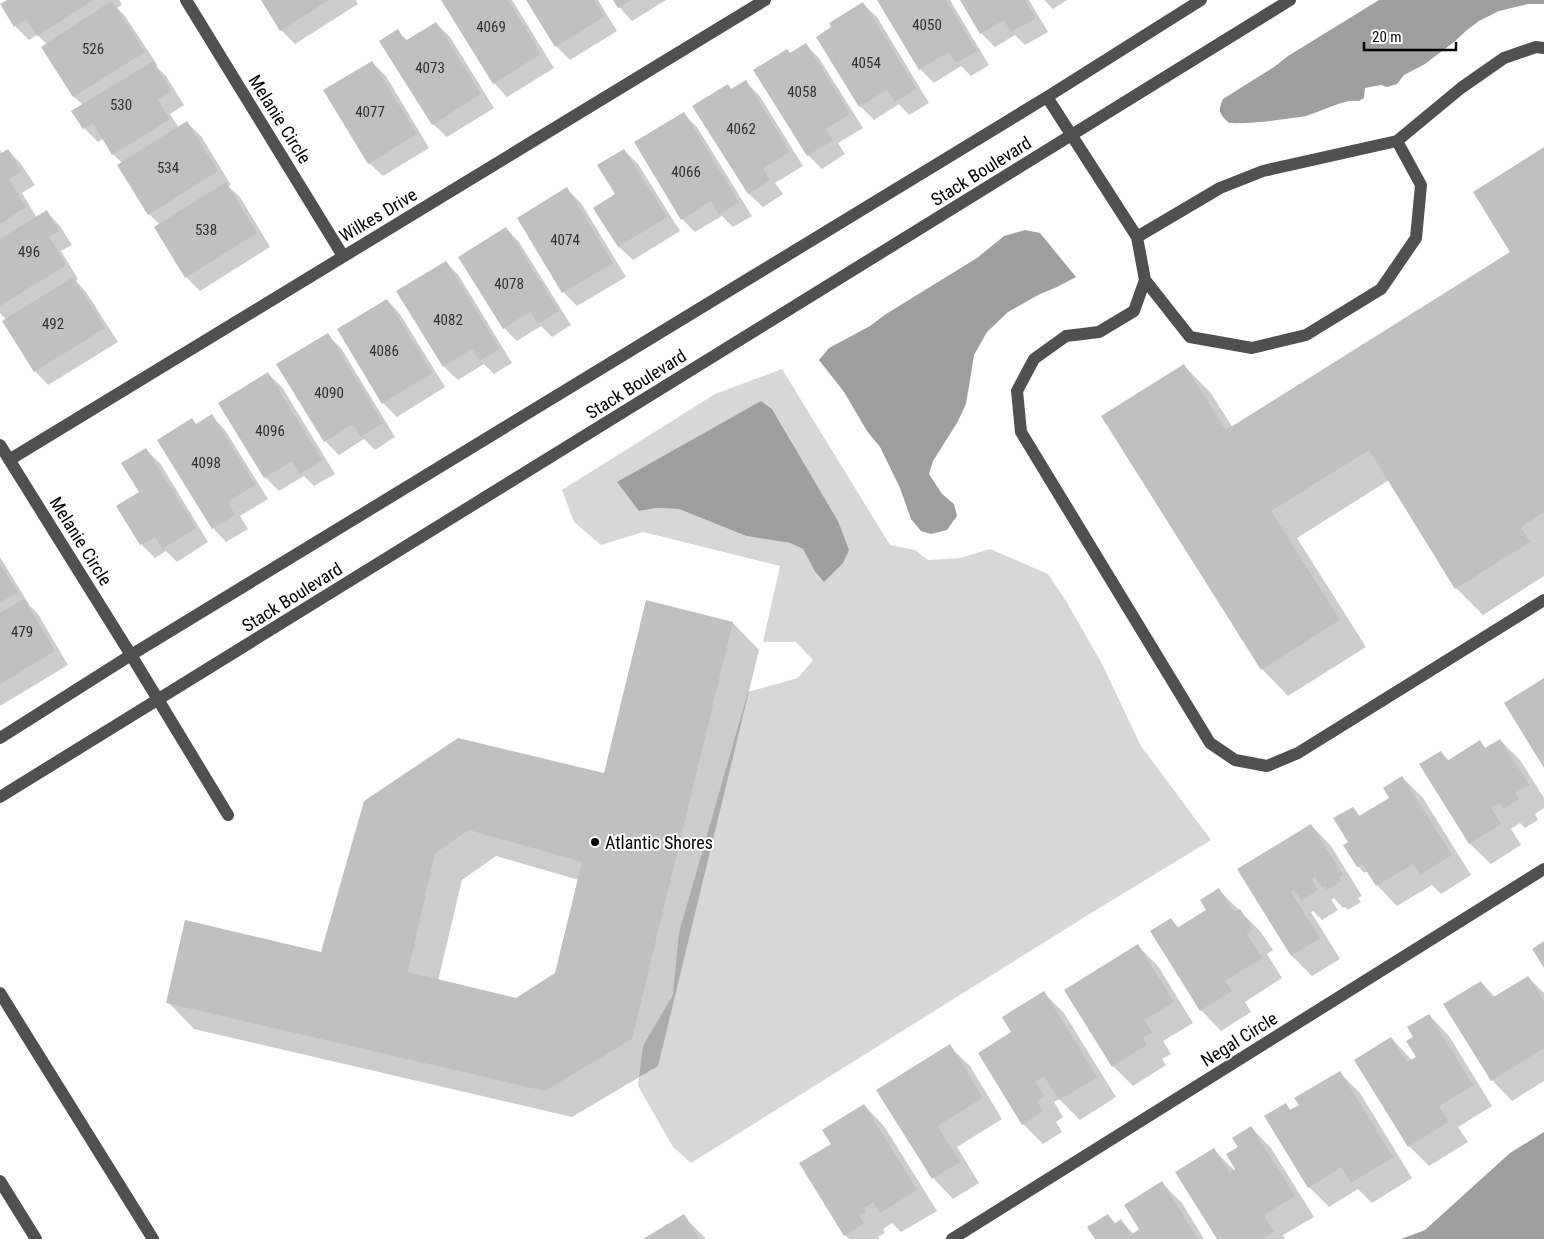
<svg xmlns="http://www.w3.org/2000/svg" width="1544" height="1239" font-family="'Roboto Condensed',sans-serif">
	<rect width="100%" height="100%" fill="#fff"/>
	<!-- green -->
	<path fill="#d7d7d7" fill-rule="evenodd" d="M782,369L890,545L915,550L928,560L960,558L990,549L1048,574L1066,601L1102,664L1141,746L1211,840L1088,915L691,1163L673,1147L638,1086L643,1046L673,995L679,933L748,692L798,678L813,660L796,642H763L780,566L643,532L601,545L574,522L562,490L715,394ZM761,401L772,409L838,521L814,570L803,549L790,543L746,536L679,509L657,508L639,511Z"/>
	<!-- water -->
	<path fill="#9e9e9e" d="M1379,0H1544V4H1528L1499,11L1479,21L1467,30L1454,42L1425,64L1404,75L1397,84L1387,87L1381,85L1365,88L1364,98L1359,101C1342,98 1319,114 1300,117C1276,120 1253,124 1229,123C1220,114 1217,112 1223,99L1274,67L1288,56Z
		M1025,230L1040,233L1076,277L1057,287L1040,294L1008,312L987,332L974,355L966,404L957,423L933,461L929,474L942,494L954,504L957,516L947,530L931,534L921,531L911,519L900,488L880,447L867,431L844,392L819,360L829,348L870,326L886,314L977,258L1004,236Z
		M761,401L772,409L838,521L849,550L843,563L824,582L814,570L803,549L790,543L746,536L679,509L657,508L639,511L617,482Z
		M1544,1132V1239H1401L1425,1230L1510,1153Z"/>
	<!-- shadow -->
	<path fill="#0003" fill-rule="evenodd" d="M9,0H119L122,5L117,8L125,16L158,66H156L166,76L184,105L170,114L179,128L187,123L201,136L231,185L228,186L240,197L270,247L200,291L186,277L160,225L149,214L122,163L113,154L104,138L98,142L84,128L73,111L83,105L74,97L43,47L47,44L37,35L29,40L15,26L2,5Z
		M263,0H356L358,4L295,44L281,30Z
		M444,0H512L554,68L507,97L494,83Z
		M527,0H598L617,31L570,60L556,46Z
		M614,0H666L632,21L619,7Z
		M878,0H950L989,65L971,76L961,66L934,83L920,69Z
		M961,0H1029L1048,32L1025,45L1015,35L995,47L981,33Z
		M1044,0H1067L1053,9Z
		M863,4L877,17L929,103L909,115L899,104L874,120L860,106Z
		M436,23L450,37L494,108L447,137L433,124L397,31L408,41Z
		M806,45L819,58L863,128L838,143L845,154L822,169L808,155L791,54Z
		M372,62L386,76L429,148L383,176L369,163Z
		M746,82L759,95L803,166L775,183L783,194L763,207L749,194L694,107L728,86L732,90Z
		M683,113L697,127L752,216L733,227L722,216L695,232L682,219Z
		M1544,149V576L1483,615L1456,588L1389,480L1297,538L1366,647L1288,696L1262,669L1183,365L1210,392L1233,428L1512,252Z
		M0,150L2,154L8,150L21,164L35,185L22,193L37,218L47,212L60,226L72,245L61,251L78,279L76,281L86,292L118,342L48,385L35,371L6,319L0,313Z
		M624,150L638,164L680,231L633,260L619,247L595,208L617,195Z
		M567,189L581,203L626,277L577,306L563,292L518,218Z
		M506,228L519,242L571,325L552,337L541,326L517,341L504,328Z
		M446,262L459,276L512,363L494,374L484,364L458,380L444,367L398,291Z
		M387,300L400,314L445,387L397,417L383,403Z
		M327,335L341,348L395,437L375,450L364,439L339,455L325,441Z
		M268,374L282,387L335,474L314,486L304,476L279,491L265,477L219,403Z
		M212,416L225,430L268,499L240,516L248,529L226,542L213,528L197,425Z
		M146,450L160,463L208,542L177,562L166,551L155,558L141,544V492Z
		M0,557L30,606L38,614L68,665L0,706Z
		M733,623L759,650L658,1066L572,1117L194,1029L168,1002L322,953L365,802L605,775ZM496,856L579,880L556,974L516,999L438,981L462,880Z
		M1500,740L1520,760L1544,798V808L1535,814L1538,820L1525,828L1520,823L1511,829L1521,845L1491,864L1470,844L1421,764L1441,752L1449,761L1479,742L1486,749Z
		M1402,777L1423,798L1471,875L1441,894L1432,885L1397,906L1377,885L1368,871L1364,873L1358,866L1350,842L1353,808L1361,817L1391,798Z
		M1311,825L1331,846L1362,896L1358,898L1361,902L1348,910L1345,907L1343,908L1334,898L1331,900L1338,910L1322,920L1313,911L1311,912L1340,959L1312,976L1292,956L1239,870Z
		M1219,890L1260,931L1273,950L1267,954L1282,978L1245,1002L1251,1012L1221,1031L1201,1010L1171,919L1179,928L1208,910Z
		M1137,945L1158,966L1193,1023L1163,1041L1171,1054L1162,1059L1166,1065L1133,1086L1113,1066Z
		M1528,977L1544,993V1081L1512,1101L1492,1080L1481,982L1496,998Z
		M1043,992L1064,1013L1116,1097L1080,1120L1059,1099L1054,1102L1063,1117L1056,1122L1062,1132L1043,1144L1023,1124L1013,1033Z
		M1429,1015L1449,1036L1492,1106L1458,1127L1468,1142L1429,1166L1409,1146L1391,1038L1412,1060L1417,1057L1415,1037Z
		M949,1046L970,1066L1002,1119L957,1147L979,1183L953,1199L933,1178L878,1090Z
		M1339,1072L1360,1093L1412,1178L1372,1203L1358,1189L1329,1207L1309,1187L1285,1104L1292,1111Z
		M864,1105L884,1126L937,1211L901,1232L892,1223L883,1229L885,1233L878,1237L880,1239H849L845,1235L832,1144Z
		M1251,1127L1271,1148L1314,1217L1283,1235L1285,1239H1218L1214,1150L1238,1174L1239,1148Z
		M1162,1183L1182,1203L1204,1239H1096L1108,1215L1116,1224L1121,1221L1134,1234L1141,1230Z
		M683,1215L706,1239H645Z"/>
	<!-- building -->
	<path fill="#c0c0c0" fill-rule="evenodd" d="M7,0H94L37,36L26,19L14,27L0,4Z
		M261,0H329L280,31Z
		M441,0H508L541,54L493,84Z
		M526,0H594L604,17L555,47Z
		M613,0H631L618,8Z
		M877,0H946L977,51L956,63L949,52L919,70Z
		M960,0H1025L1036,18L1011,32L1004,20L980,34Z
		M112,1L145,52L73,97L41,47Z
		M863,2L917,89L895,102L887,90L859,107L816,37L831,27L829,23Z
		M436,22L481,94L432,125L379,41L398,29L405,41Z
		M806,43L850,114L826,129L833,140L807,156L753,70L787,49L790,53Z
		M153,61L172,91L158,100L170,119L112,155L93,123L83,129L71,111Z
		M372,61L417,134L368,164L323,90Z
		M746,80L790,152L763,169L770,180L748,194L692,106L728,84L731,89Z
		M684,112L739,202L719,215L711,201L681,220L634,142Z
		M187,121L218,171L148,215L117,165Z
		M1544,147V512L1521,527L1530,542L1455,589L1369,450L1271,511L1340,620L1261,670L1101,416L1184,364L1226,430L1510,252L1473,192Z
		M8,149L22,171L9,179L26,207L0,224V154Z
		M624,149L667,217L618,247L593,208L615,194L597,165Z
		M226,182L257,233L185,278L154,227Z
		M567,187L613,263L562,293L517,218Z
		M47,210L59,231L49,237L66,265L0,306V239Z
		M506,227L559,311L538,324L530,312L503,329L458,257Z
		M446,261L500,349L479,361L472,349L443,367L396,291Z
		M73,277L105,328L34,372L2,321Z
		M387,299L432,373L382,404L337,329Z
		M328,333L383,423L361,437L353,424L324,442L276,364Z
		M268,372L322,460L300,474L292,461L264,478L218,403Z
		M212,414L255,485L228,502L235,515L212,529L157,440L192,418L196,424Z
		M146,448L196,528L162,549L155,537L140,545L116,506L139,492L121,463Z
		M0,564L18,592L0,603Z
		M24,599L55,651L0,684V613Z
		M646,600L733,622L632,1039L545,1091L166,1003L185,920L321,952L364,801L458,738L604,773ZM469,830L582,862L555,973L516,998L408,972L435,853Z
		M1544,678V768L1504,703Z
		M1500,739L1529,785L1515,793L1519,799L1504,809L1500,803L1491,808L1501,824L1469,844L1419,764L1441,751L1447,761L1480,740L1485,748Z
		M1402,776L1452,855L1420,875L1413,864L1376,886L1362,864L1357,867L1343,845L1348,842L1333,818L1353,807L1359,816L1389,798L1383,788Z
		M1311,824L1343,875L1339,877L1341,881L1327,890L1325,886L1322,888L1315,877L1312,879L1318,890L1301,901L1294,890L1291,892L1320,938L1291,956L1237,869Z
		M1219,888L1234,912L1240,909L1253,930L1247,934L1262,958L1225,981L1232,991L1200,1011L1150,931L1171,918L1177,928L1206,910L1200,900Z
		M1544,941V968L1532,949Z
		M1138,944L1174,1002L1144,1020L1152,1033L1143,1038L1147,1045L1112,1067L1064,990Z
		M1528,976L1544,1001V1048L1491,1081L1443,1004L1481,981L1492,998Z
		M1044,991L1097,1077L1059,1100L1044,1076L1035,1082L1044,1096L1037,1101L1043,1111L1022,1125L978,1053L1011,1032L1002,1017Z
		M1429,1014L1473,1085L1439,1106L1448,1122L1408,1147L1354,1060L1391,1037L1407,1062L1416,1057L1406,1041L1413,1037L1407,1027Z
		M950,1044L983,1098L937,1126L960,1162L932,1179L876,1090Z
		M1340,1071L1393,1157L1351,1183L1341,1167L1308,1188L1264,1116L1286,1103L1290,1110L1299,1105L1294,1098Z
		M864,1104L917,1190L880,1213L873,1202L864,1208L866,1212L859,1216L864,1223L844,1236L799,1163L831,1144L822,1130Z
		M1251,1126L1295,1196L1264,1215L1274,1232L1262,1239H1217L1175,1172L1214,1148L1230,1173L1235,1169L1226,1154L1238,1147L1232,1138Z
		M1162,1181L1198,1239H1095L1087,1227L1108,1214L1114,1224L1121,1219L1131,1235L1139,1229L1124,1205Z
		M684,1214L699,1239H643Z"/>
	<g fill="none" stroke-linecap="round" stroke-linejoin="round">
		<!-- minor -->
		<path stroke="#505050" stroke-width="12" d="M186,0L343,256
			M1047,97L1137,237L1145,280L1134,311L1099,332L1066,336L1034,359L1017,391L1021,432L1210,743L1235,760L1267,766L1298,753L1544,600
			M1137,237L1220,188L1263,171L1397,141L1461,88L1504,58L1536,47L1544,48
			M1145,280L1190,337L1252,348L1306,335L1381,289L1416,238L1421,185L1397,141
			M0,445L131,655L228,815
			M9,460L765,0
			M0,738L131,655L1047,97L1201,0
			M0,797L1290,0
			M0,993L153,1239
			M0,1181L36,1239
			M952,1239L1544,869"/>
	</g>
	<!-- markers -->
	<circle fill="#000" stroke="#fff" stroke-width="2" cx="595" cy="842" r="5"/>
	<g text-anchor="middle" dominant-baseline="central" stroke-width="4" stroke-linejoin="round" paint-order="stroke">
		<!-- number labels -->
		<g font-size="15" fill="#303030">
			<text x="927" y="25">4050</text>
			<text x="491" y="27">4069</text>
			<text x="93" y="49">526</text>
			<text x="866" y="63">4054</text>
			<text x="430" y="68">4073</text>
			<text x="802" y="92">4058</text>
			<text x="121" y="105">530</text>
			<text x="370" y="112">4077</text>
			<text x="741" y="129">4062</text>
			<text x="168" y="168">534</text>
			<text x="686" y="172">4066</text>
			<text x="206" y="230">538</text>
			<text x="565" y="240">4074</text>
			<text x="29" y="252">496</text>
			<text x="509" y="284">4078</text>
			<text x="448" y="320">4082</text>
			<text x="53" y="324">492</text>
			<text x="384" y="351">4086</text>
			<text x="329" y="393">4090</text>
			<text x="270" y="431">4096</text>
			<text x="206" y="463">4098</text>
			<text x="22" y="632">479</text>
		</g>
		<!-- street labels -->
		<g font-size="18" fill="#000" stroke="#fff">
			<text transform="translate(280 119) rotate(58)">Melanie Circle</text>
			<text transform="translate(981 171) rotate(-32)">Stack Boulevard</text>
			<text transform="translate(378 215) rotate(-31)">Wilkes Drive</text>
			<text transform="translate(636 384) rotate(-32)">Stack Boulevard</text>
			<text transform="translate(81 541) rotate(58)">Melanie Circle</text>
			<text transform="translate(292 597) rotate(-32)">Stack Boulevard</text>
			<text transform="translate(1239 1039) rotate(-32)">Negal Circle</text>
		</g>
		<!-- poi labels -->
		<g font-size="18" fill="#000" stroke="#fff" text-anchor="start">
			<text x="605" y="842">Atlantic Shores</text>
		</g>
	</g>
	<!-- scale -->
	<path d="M1364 42v8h92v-8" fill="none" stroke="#000000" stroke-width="2.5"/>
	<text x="1372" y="42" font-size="15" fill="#000000" stroke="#ffffff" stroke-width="4" paint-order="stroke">20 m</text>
</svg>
